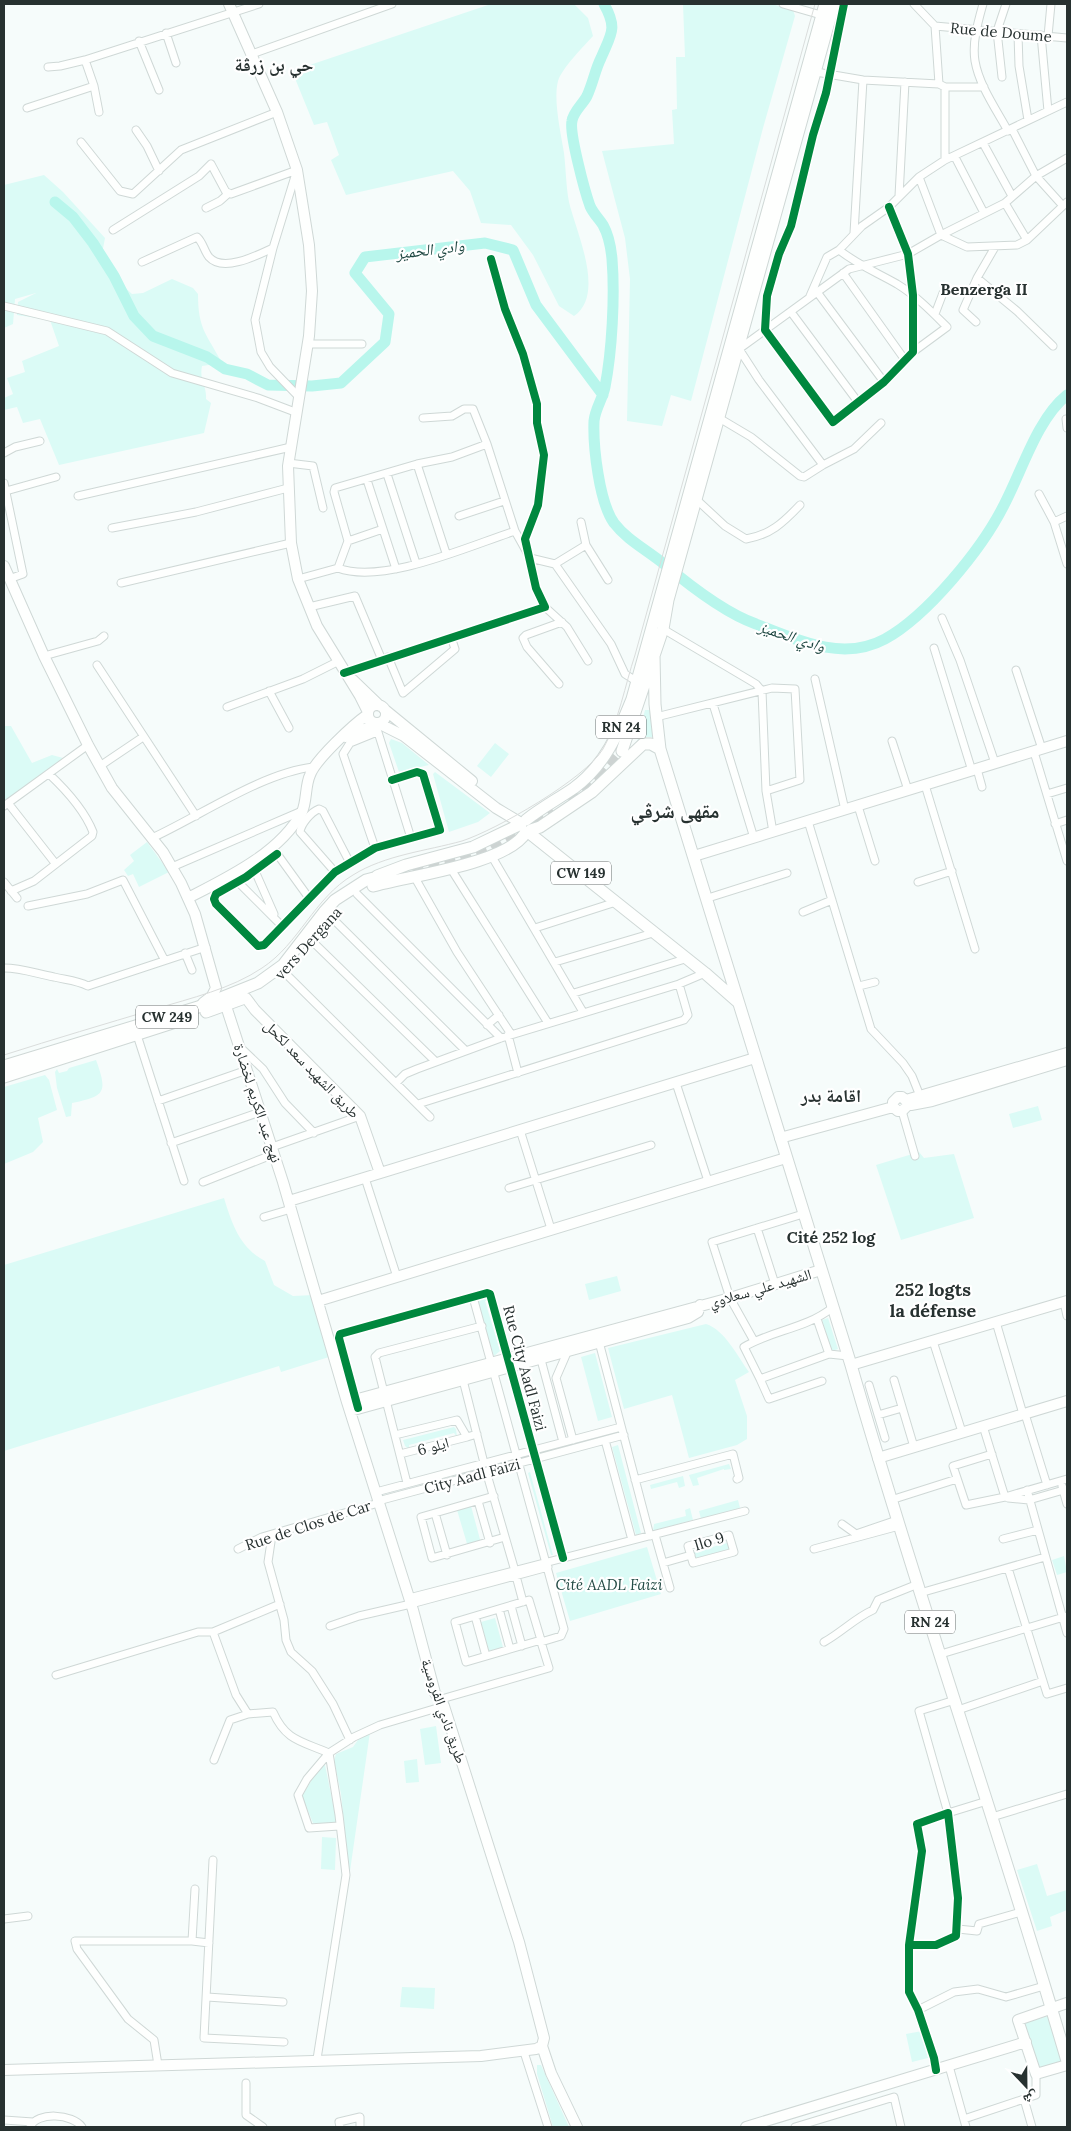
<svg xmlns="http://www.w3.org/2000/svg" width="1071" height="2131" font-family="Lora,'Noto Naskh Arabic',serif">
	<rect width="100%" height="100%" fill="#f6fcfb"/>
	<!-- green -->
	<path fill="#dbfbf6" d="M491,4H574L588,18L593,36C584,46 562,68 558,81C553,100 561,133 564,153C566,170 566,186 569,202C576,232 606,294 574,316L559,306L533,255L511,225L481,223L470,191L453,171L346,195L331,160L339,155L327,122L314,125L292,71Z
		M683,4H772L793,10L795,16L763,128L691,401L671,395L662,426L627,421L630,279L625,238L602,151L674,144L672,110L677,109L676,57H685Z
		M44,175L63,192L105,238L101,259L105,269L132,294L143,293L172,279L193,288L198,294C198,330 207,334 222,363L202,366C199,381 207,385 206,399L211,403L204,433L59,465L40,419L23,423L17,407L4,410V398L13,394L7,378L25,372L22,361L59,346L50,320L17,315L18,302L36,293L15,299L13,324L4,328V185Z
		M645,710H651L654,737H645L637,741Z
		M4,726H11L32,763L52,755L63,758L4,802Z
		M391,739L402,743L429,765L399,772L389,743Z
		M495,743L509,754L491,777L477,766Z
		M435,772L490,813L478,822L449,832L433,774Z
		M147,842L169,872L139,887L133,874L128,876L124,870L134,861L130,855Z
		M96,1060C108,1093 105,1096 72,1103L71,1116L66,1117L57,1088L55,1072L57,1069L59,1073L67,1071L69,1068Z
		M45,1075L49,1080L57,1110L38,1118L43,1142L33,1152L4,1164V1087Z
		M1038,1106L1042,1120L1013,1128L1009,1114Z
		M919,1152L924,1158L954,1154L974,1218L901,1240L876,1165Z
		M224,1198C232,1224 240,1248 265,1261L274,1285L293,1296L314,1295L329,1357L281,1372L279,1366L4,1451V1265Z
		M617,1276L621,1291L589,1300L585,1284Z
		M489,1296V1299L485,1301L500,1351L494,1356L476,1300Z
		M828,1318L838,1349L832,1351L822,1320Z
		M706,1324C725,1330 738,1357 749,1372L735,1380L747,1416V1439L737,1445L689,1458L672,1395L624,1409L608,1348Z
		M595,1353L612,1417L598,1421L581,1357Z
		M454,1427L456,1429L457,1437L454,1433L409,1445L410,1450L405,1446L403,1440Z
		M618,1445L641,1533L636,1535L612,1447Z
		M729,1464L731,1469L724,1470V1469L697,1478L699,1485L693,1486L689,1475Z
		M530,1472L553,1555H551L528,1473Z
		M683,1476L685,1486L679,1488L677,1482L651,1489L650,1485Z
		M738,1500L740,1508L701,1519L699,1511Z
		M471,1506L481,1543L468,1547L457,1510Z
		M690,1508L693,1520L653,1531L654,1524L686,1516L685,1510Z
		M727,1543L729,1549L695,1559L694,1552Z
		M647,1547L661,1594L570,1621L556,1573Z
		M1064,1556L1067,1572L1057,1575L1052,1560Z
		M495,1618L503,1647L489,1651L481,1622Z
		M436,1726L441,1763L425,1765L420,1729Z
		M370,1732L350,1871H349L341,1794L334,1760L336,1754L353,1747L360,1737Z
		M417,1759L419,1782L406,1783L404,1761Z
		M324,1760L337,1823H313L302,1796Z
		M322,1837L336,1838L335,1870L321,1869Z
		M1037,1864L1047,1896L1067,1890V1910L1050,1917L1052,1926L1037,1931L1017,1870Z
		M402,1987L435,1988L434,2009L400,2007Z
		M1048,2016L1062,2061L1039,2068L1025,2023Z
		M922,2031L928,2058L912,2062L906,2034Z
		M537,2065H541L569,2127H553L537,2074Z"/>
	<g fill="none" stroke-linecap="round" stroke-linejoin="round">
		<!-- river -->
		<path stroke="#b8f6ec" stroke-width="11" d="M604,4C618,29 611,34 601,58C595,70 593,83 587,96C583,104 573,112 572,121C569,133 585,192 590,206C593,213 599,219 603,225C608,234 611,248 612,259C615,296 612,351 605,387C603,398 595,409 594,421C593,446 599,502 614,523C627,540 647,550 664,564C689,585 725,613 756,624C797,640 843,662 885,639C927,616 982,549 1004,505C1022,471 1037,419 1067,395
			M55,202L73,217L93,243L114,276L134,316L153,336L207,357L225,369L247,374L268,385L312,386L341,383L385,342L389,314L355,273L365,257L485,243L513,250L536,305L603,395"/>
		<!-- primary-tunnel -->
		<path stroke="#cdd3d2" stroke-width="11" stroke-dasharray="11 5.5" stroke-linecap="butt" d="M599,778L622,751
			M568,799L602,771
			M397,876L461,860L490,850L554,812"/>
		<!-- street casing -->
		<g stroke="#cfd8d6" stroke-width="9">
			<path id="street" d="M783,4L821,15
				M844,4L826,93L813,135L791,226L779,254L767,296L765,330L833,422L884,382L913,352V295L908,254L889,207
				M914,4L935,26L1067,38
				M983,4C978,22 972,42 975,61C979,85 996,109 1008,131
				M935,26L939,84
				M166,33L176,63
				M1018,34L1019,66L1028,120
				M1041,35L1048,111
				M1048,36L1051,4
				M139,41L159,90
				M252,54L392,4
				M48,67L60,66L85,60L259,4
				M816,72L863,80L939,84L945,87H984
				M1002,77L997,31L1006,4
				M94,86L99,112
				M27,108L94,86L85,60
				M1012,129L1036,176L1063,206
				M136,130L147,146L159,171
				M81,142L120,191L133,194L181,150L277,112
				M983,143L1012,196
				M955,157L984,213
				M945,160V87
				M296,173L273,248L255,320L261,352L270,367L298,396
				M919,177L941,235L967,247L1017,245L1027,240L1067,202
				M899,196L905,82
				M1005,203L1027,240
				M206,208L220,201L229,193
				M113,230L199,176L211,164L226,192L231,194L297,170
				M854,233L863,80
				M839,250C858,265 876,272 897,284C915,295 930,310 945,325L947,327L913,352
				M142,262L197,237C203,242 204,251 209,257C223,273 258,255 273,248
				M843,273L905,360
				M977,278L1017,311L1053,346
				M817,292L884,382
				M810,296L827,257L839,250L862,226L889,207L919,177L945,160L1067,102
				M4,306L107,331L172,373L258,398L295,412
				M791,312L858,402
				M935,314L943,293
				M976,322L963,310L977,278L995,247
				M307,344H362
				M423,418L452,416L464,409H473L487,444
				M719,418L751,437L800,476L804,477L823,465
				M1066,419L1067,428
				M881,423L854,449L823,465L759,380L739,349L849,269L908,254L941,235L1005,203L1036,176L1067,158
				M4,453L15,447L40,441
				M288,463L313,466L323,508
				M417,464L446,553
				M387,474L416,563
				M367,480L396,569
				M4,483L23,574L9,579
				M6,491L56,477
				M1039,494L1054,522L1067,564
				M78,496L291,447
				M697,500L725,526L746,539C770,535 783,523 800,505
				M459,516L504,501
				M581,522L586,545L608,580
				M1054,522L1067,516
				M112,528L196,512L288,488
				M515,531L530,558L555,564L611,644L625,674L636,681
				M348,541L383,529
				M555,564L586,545
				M298,579L338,568L348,541L334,492L335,488L417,464L452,457L487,444L515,531C469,546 383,585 338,568
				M121,583L291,543
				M309,607L355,596L382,660
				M545,607L567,627L588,661
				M942,618L960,660L995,763
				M663,629L756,684L762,691L766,791L773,832
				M934,648L972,771
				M44,656L98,641L104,636
				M388,657L403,693L455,649L451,637
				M97,665L196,816
				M1016,670L1042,749
				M344,673L545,607L536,588L525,539L538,505L544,455L537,423V404L523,354L505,309L491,259
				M815,679L845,810
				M559,684L527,647L523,638L526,635L562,622
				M269,691L289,728
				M713,704L754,838
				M227,707L303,679L337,662
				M656,717L772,688L795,689L800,780L766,791
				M377,729L411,838
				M892,741L908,790
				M1034,752L1067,861
				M100,766L143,737
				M977,769L982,787
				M925,785L975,949
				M1047,794L1067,788
				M8,803L55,863
				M4,806L88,745
				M858,806L875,861
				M808,821L871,1029L903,1063L912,1076L920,1096
				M1055,824L1067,820
				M152,838C200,816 262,773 313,767
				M375,848L343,754L350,743L377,732
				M275,851L309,898
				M277,854L246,877L216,894L214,899L216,904L258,946L264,945L335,872L375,848L440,830L423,774L417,772L392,780
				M491,855L583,1012
				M172,867L302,811
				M451,869L548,1023
				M255,871L274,914
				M335,872L300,832C301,824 311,812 319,809L323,811L350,863
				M414,876L457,952L511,1034
				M4,882L17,898
				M238,882L282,926
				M918,882L952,871
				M11,891L34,881L92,836L93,832C84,809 66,790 49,774
				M357,894L501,1038
				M708,898L787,873
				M28,906L87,894L123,880L164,959
				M803,912L832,900
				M330,916L465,1050
				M535,928L616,902
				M312,941L435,1061
				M185,953L192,970
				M555,962L653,933
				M4,968C22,968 37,974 54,977C66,980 76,980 88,986L206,947
				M285,973L430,1117
				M859,986L875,982
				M574,993L685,959
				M487,1025L499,1015
				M137,1035L184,1181
				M508,1035L518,1073
				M241,1048L263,1069L285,1103L314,1133
				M396,1083L405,1074L417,1069L501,1038L679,984L705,973
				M676,1083L708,1181
				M158,1101L247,1070
				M418,1104L684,1020L688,1015L679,984
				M902,1111L915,1156
				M520,1130L551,1229
				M171,1143L260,1112
				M272,1147L360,1116
				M365,1178L397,1277
				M203,1182L274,1154
				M509,1188L651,1145
				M264,1217L291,1209
				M757,1228L775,1284
				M473,1297L564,1629L561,1636L541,1642
				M1064,1302L1067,1316
				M832,1308C805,1329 773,1330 744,1347L760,1379L829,1354L848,1356
				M817,1319L829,1354
				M996,1322L1023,1414
				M598,1338L650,1536
				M754,1341L730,1298L712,1242L803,1214
				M933,1341L962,1432
				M565,1351L566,1355L556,1378L573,1440
				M540,1356L563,1442
				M760,1379L769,1399L822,1381
				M463,1380L484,1463
				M894,1380L914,1447
				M869,1385L885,1438
				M357,1403L339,1338L340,1334L487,1293L490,1294L563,1558
				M1025,1414L1047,1485
				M878,1415L902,1408
				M983,1426L1005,1497
				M395,1435L457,1420L467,1437L477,1434
				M605,1440L632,1540
				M400,1454L467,1437
				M992,1454L953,1466L966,1505L1005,1497L1067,1479
				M486,1471L515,1571
				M635,1480L733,1454L739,1478L737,1479
				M407,1483L375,1357L379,1353L482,1326
				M1062,1486L1067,1504
				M1027,1490L1067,1633
				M376,1492L621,1427
				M494,1496L421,1517L432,1558L505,1537
				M1008,1498L1029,1500L1067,1489
				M891,1500L957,1479
				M478,1501L490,1543
				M435,1513L447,1555
				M842,1524L856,1534L897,1520
				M272,1535L268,1562L284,1620L286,1640L291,1652L312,1671L333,1704L350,1740
				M655,1535L670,1588
				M729,1535L734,1552L693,1563L688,1546Z
				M1003,1539L1038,1530
				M238,1549L262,1537L375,1504L378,1501L624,1435
				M814,1549L899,1526
				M663,1563L691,1555
				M1008,1568L1047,1694L1067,1688
				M516,1576L523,1602
				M920,1593L1045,1557
				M409,1598L745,1511
				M511,1606L522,1646
				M499,1609L510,1649
				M475,1616L486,1656
				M330,1626L359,1616L411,1604L548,1567
				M824,1642C842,1632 855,1618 873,1610L878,1600L918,1584
				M941,1654L1067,1616
				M56,1675L198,1632H213
				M438,1700L549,1668L541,1642V1640L529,1600L455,1622L466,1662L541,1640
				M955,1700L919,1711L948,1813L987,1801
				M958,1710L1043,1681
				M248,1714L236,1695L213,1632L280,1604
				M214,1760L230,1720L248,1714L273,1712C286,1741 301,1741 329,1753L307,1779L298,1795L309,1828L339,1826
				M992,1817L1067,1794
				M213,1860L204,2038L284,2042
				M4,1919L28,1916
				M958,1929L977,1931L979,1924L1021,1912
				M192,1941L195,1889
				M909,1945H936L956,1936L958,1898L948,1813L917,1824L922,1851L909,1945V1992L918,2010L934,2058L936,2070
				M207,1997L283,2002
				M918,2010L954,1992L978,1989L1006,1997L1044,1986
				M524,2052L548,2127
				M317,2059L346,1875L339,1815L329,1753L354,1737L380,1725L444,1706
				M158,2065L154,2040L128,2019L77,1949L75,1941H192L209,1943
				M949,2066L966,2127
				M246,2083V2115L263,2127
				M1024,2099L1032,2127
				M964,2119L1036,2095V2074
				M4,2120L33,2122
				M30,2127C37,2111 73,2114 82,2127
				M340,2127L339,2122L360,2117V2127
				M795,2127L894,2097L901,2127"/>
		</g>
		<!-- secondary casing -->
		<g stroke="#cfd8d6" stroke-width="12">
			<path id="secondary" d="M229,4L277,112L297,170L309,245L312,291L309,336L288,466L291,543L298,579L317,626L360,696L368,712
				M4,566L44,656L88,745L112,788L163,852L181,883L195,914L216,988L212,996L203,1003
				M353,680L380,706
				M368 714a9 9 0 1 1 18 0a9 9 0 1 1-18 0Z
				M384,709L472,781
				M378,723L404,736L496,808L521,823
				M346,737L376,724
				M694,856L1067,741
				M188,898C227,878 280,853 302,812C307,801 305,786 310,775C315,760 354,724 367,715
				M246,998L255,1010L360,1116L380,1173
				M906,1100L1067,1053
				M911,1105L932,1101L1067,1060
				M780,1138L893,1107L898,1111H902L907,1106V1102L902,1097H898L893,1102V1107
				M289,1201L755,1058
				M318,1301L786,1158
				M851,1365L1067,1301
				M347,1402L730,1298L821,1270
				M350,1411L688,1318L698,1312L700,1305
				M878,1458L1067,1401
				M1067,2003L1018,2020L1036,2074L1067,2065
				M542,2046L551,2073L577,2127
				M4,2070L481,2056L536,2049L542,2046L544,2038L519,1942L444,1706L435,1693L413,1610L347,1402L283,1182L226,1006
				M746,2127L1026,2042"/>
		</g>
		<!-- primary casing -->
		<g stroke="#cfd8d6" stroke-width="13">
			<path id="primary" d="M654,655L655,704L660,749L851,1365C918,1599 999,1828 1067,2061
				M622,751L663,629L668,600L834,4
				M526,820C541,808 558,799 574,788C605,765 618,734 632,699L825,4
				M531,830L540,827L592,792L643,744H651L660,749
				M528,832L705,973L738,1002
				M377,876L406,865L473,847L521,824
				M373,886C407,876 508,864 526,832
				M206,1012L242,999
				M4,1066L198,1007L258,983L283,965L324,912L335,900L366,880L385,875
				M4,1077L188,1018"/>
		</g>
		<!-- street -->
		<use href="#street" stroke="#fefffe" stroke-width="7"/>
		<!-- secondary -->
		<use href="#secondary" stroke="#fefffe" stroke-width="10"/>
		<!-- primary -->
		<use href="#primary" stroke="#fefffe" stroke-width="11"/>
		<!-- tram -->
		<path stroke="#dadddc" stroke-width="1" d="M4,1055C54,1039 105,1024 155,1009C191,998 231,989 262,968C299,944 314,898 353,875C385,855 426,851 462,841C496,830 585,779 603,749C619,721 625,685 635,655L815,4"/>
		<!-- cycleway casing -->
		<g stroke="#fff" stroke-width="11">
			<path id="cycleway" d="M844,4L826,93L813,135L791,226L779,254L767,296L765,330L833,422L884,382L913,352V295L908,254L889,207
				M344,673L545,607L536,588L525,539L538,505L544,455L537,423V404L523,354L505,309L491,259
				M277,854L246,877L216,894L214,899L216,904L258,946L264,945L335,872L375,848L440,830L423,774L417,772L392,780
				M358,1408L339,1338L340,1334L487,1293L490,1294L563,1558
				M909,1945H936L956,1936L958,1898L948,1813L917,1824L922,1851L909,1945V1992L918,2010L934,2058L936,2070"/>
		</g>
		<!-- cycleway -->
		<use href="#cycleway" stroke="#00873e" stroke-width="8"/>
	</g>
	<g text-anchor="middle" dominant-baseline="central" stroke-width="4.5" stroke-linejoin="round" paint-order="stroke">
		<!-- shield labels -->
		<g fill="#fff" stroke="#686f6e" stroke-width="1">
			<rect x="596" y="715.5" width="50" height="23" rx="4"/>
			<rect x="551" y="861.5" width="60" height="23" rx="4"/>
			<rect x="136" y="1005.5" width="62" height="23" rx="4"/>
			<rect x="905" y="1610.5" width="50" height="23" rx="4"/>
		</g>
		<g font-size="14" font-weight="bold" fill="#273130">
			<text x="621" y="727">RN 24</text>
			<text x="581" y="873">CW 149</text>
			<text x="167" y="1017">CW 249</text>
			<text x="930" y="1622">RN 24</text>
		</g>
		<!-- street labels -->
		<g font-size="15" fill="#273130" stroke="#fff">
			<text transform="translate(1001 32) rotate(5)">Rue de Doume</text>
			<text transform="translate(308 943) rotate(-48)">vers Dergana</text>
			<text transform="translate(312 1069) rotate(46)">طريق الشهيد سعد لكحل</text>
			<text transform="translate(258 1103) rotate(72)">نهج عبد الكريم لخضارة</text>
			<text transform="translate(760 1288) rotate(-16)">الشهيد علي سعلاوي</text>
			<text transform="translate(525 1368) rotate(75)">Rue City Aadl Faizi</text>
			<text transform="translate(433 1446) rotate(-15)">ايلو 6</text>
			<text transform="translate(472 1476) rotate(-15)">City Aadl Faizi</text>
			<text transform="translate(308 1525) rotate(-18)">Rue de Clos de Car</text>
			<text transform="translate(709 1541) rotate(-17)">Ilo 9</text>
			<text transform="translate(444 1711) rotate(71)">طريق نادي الفروسية</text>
		</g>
		<!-- park labels -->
		<g font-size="15" font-style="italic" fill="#234b45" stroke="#fff">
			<text x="609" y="1584">Cité AADL Faizi</text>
		</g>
		<!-- water labels -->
		<g font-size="16" font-style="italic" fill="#1d4640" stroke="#fff">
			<text transform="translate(430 249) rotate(-7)">وادي الحميز</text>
			<text transform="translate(792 636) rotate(18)">وادي الحميز</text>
		</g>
		<!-- neighbourhood labels -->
		<g font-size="16" font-weight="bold" fill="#273130" stroke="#fff">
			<text x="984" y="289">Benzerga II</text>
			<text x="831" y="1237">Cité 252 log</text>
		</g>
		<!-- quarter labels -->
		<g font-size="18" font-weight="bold" fill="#273130" stroke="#fff">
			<text x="274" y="64">حي بن زرڤة</text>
			<text x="831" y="1095">اقامة بدر</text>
			<text x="933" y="1289">252 logts<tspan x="933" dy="21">la défense</tspan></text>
		</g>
		<!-- district labels -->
		<g font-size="20" font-weight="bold" fill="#273130" stroke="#fff">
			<text x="675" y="810">مقهى شرڨي</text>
		</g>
	</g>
	<!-- border -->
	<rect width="1071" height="2131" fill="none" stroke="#273130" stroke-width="10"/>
	<!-- north arrow -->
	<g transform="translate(1026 2086) rotate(158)" stroke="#ffffff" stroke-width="4" paint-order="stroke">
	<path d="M0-4L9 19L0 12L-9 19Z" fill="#273130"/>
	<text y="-8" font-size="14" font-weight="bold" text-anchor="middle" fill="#273130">ش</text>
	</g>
</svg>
